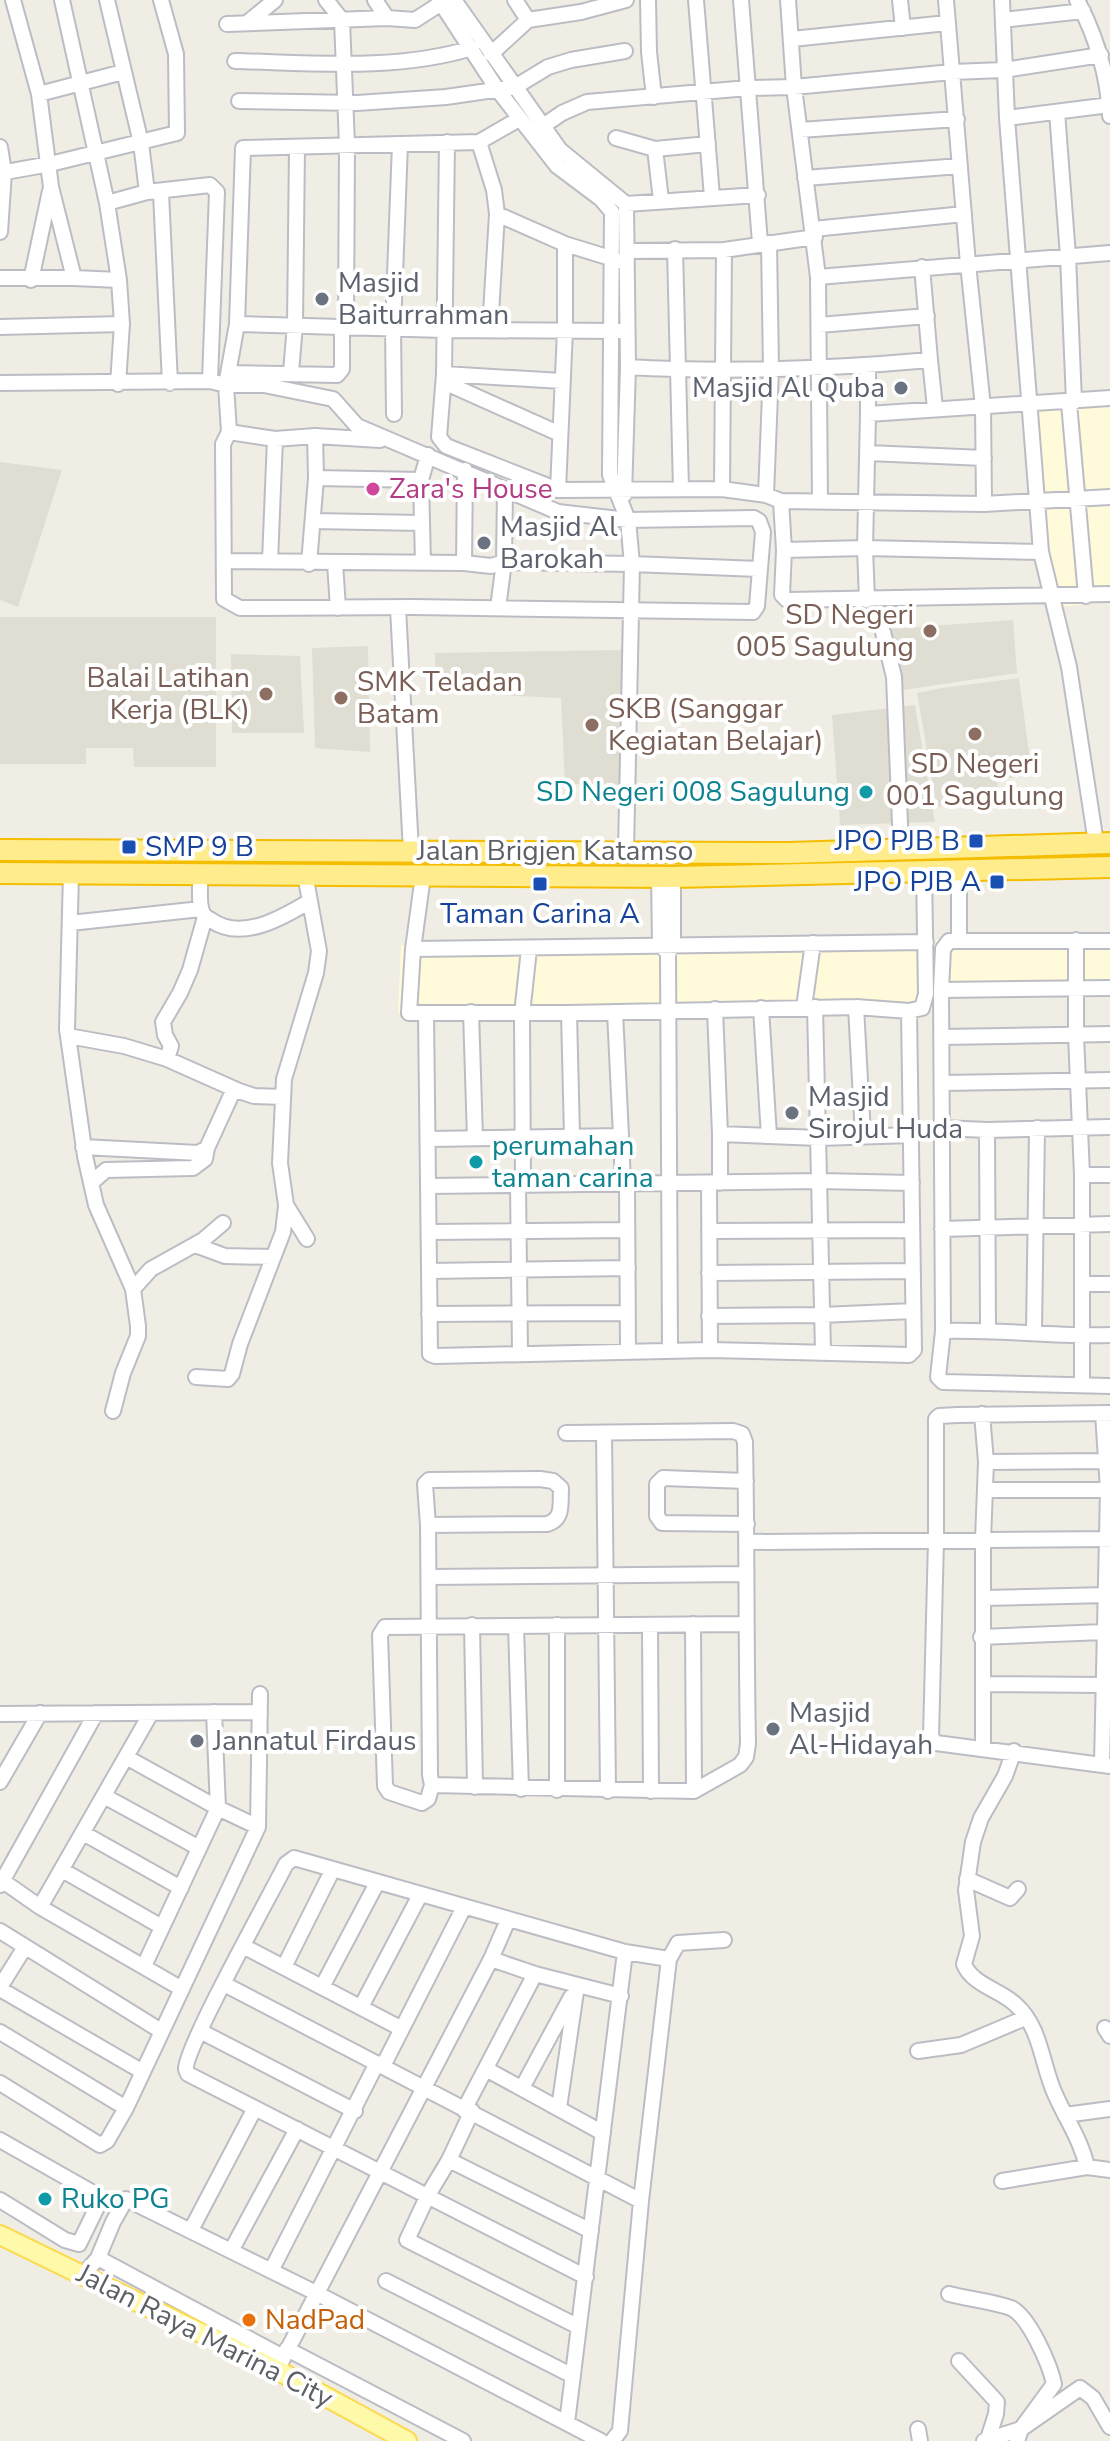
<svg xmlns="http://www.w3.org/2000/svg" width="1110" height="2441" font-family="'Nunito Sans',sans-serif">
	<rect width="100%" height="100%" fill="#f0eee4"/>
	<!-- commercial -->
	<path fill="#fffada" d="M1110,403V602L1047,608L1021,411Z
		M1110,938V984H934L932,1010L398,1013L401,945Z"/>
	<!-- education -->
	<path fill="#e0ddd3" d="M0,462L62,470L18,607L0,600Z
		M0,617H216V767H134L133,748H86V764H0Z
		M1013,620L1017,673L903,690L888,629Z
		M368,646L370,752L315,748L312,648Z
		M622,650L619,785L565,784L561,698L436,692L435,653Z
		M231,654L300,656L304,733H232Z
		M1019,678L1032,775L997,780L999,799L937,807L917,693L942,688Z
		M915,705L935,822L840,825L832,715Z"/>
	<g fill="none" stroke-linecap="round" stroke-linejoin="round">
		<!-- minor casing -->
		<g stroke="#bcbdc4" stroke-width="18">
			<path id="minor" d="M62,0L107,203
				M107,0L141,143L147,192L210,185L217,192L210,381
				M326,0L342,20L347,145L346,327
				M375,0L387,18
				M439,0L497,89L557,166L601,199L612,212L610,475L628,520L632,564L626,851
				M454,0L560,150L626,204L628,367L624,495
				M515,0L528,20
				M648,0L649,52L654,97
				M696,0L712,197
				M741,0L760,243
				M788,0L794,87L818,277L820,501
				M900,0L903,28
				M946,0L968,264L983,407L984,504
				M1002,0L1007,118L1041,552L1069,667L1096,843
				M1077,0C1096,36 1108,75 1110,116
				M1003,20L1083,11
				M247,23L275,0
				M227,24L387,18L415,20L446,0
				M792,39L947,23
				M491,54L528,20L581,12L626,0
				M235,61C313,63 397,71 472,48
				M39,94L123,72
				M239,101L357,103L446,97L515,87L548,67L571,60L625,51
				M1057,112L1068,256L1074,402
				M1007,118L1110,105
				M543,126L562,113L587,102L748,88L794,87L952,72L1004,70L1101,55
				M800,130L957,119
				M616,138L655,149
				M447,142L444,374L439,437L446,446L558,490L722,489L766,495L781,501L984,504L1110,497
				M479,142L494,190L497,214L490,330
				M0,147L4,172L0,232
				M0,173L50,164L177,133L176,54L161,0
				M805,178L960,166
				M161,193L170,383
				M661,200L655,149L708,144
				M626,204L758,195
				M497,214L565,244L620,261
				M813,229L964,214
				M675,249L681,489
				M627,251L724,250L815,237
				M922,267L930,360
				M818,277L1110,253
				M0,278H74L51,187L39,94L13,0
				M74,278L119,280
				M31,280L50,191
				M237,324L444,330L620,331
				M819,325L927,316
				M0,327L122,324
				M628,367C729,373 829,369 930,360L935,408
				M291,372L295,325L297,147
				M229,373L337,375L342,369V326
				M444,374L562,381
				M444,382L560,434
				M0,383L210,381L226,385L229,432L223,444L224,599L240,608L414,607L753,612L757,606L763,532L759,521L754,518L628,520L558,512L357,426L333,399L264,385H226L237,324L243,148L479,142L519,119
				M118,384L122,324L119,280L107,203L147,192
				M1069,403L1086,596
				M394,414L393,327L400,144
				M868,414V365
				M229,432L275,439L315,436L380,440
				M868,453L984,458
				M316,478L421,480
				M722,489L724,250
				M558,490L565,330V244
				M766,495L771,369L769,243
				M781,501L784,550L782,595L787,600L1110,594
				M313,521L422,523
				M784,550L865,548L1041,552
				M224,561L464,563L491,566L504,562L632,564L759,569
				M270,561L275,439
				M335,563L338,608
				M423,563L421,480L428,455
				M464,563L465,470
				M309,564L316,478L315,436
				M867,600L865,548L868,414L1110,398
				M398,608L411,851
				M498,608L504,562L505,491
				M883,632L894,677L901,848
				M959,871V941
				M71,873L67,1029L85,1156L96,1205L133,1289L138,1326V1336L123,1373L113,1411
				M200,874C201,885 198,901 202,911C204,917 206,917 211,920C241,942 282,918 310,901
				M305,874L319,951L316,973L284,1079L280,1163L286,1205L307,1239
				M423,876L413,949L409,1013H569L856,1007L909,1011L922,1008L926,994L924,872
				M659,876L660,944L668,953L673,944V877
				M70,923L201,909
				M1076,940V1035L1082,1175V1385
				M1110,941H949L943,949L941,990L943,1331L938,1377L943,1382L1110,1386
				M413,949L926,942
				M668,953L670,1351
				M941,990L1110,988
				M804,1007L813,943
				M815,1007L823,1351
				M856,1007L863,1135
				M761,1008L769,1136
				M715,1009L720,1134
				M471,1012L475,1138
				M615,1012L621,1136
				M426,1013L430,1354L435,1356L710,1350L909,1355L914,1350L909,1011
				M569,1013L572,1136
				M68,1036L124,1046L167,1059L239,1091L254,1096L282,1097
				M942,1037L1110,1034
				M167,1059L171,1046L165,1035L163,1022L180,993L190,970L205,917
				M942,1083L1110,1080
				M942,1128L987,1130L1110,1127
				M987,1130L988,1330
				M428,1139L621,1136L623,1184
				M83,1147L198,1153L207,1148L234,1089
				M1082,1175H1110
				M91,1183L106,1170L193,1168L205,1159L207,1148
				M709,1183L710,1350
				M720,1183V1134L819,1138L912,1135
				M627,1184L628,1351
				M429,1186L819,1181L912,1183
				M518,1186L520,1352
				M523,1186L522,1014L529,949
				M942,1229L1110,1224
				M709,1231L912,1230
				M429,1232L627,1230
				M195,1245L225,1256L272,1257
				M429,1271L628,1268
				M709,1273L912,1271
				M1083,1284H1110
				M133,1289L151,1269L203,1240L223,1223
				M429,1314L628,1313
				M709,1316L822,1315L913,1311
				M943,1331C999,1329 1054,1337 1110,1335
				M1034,1331L1037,1128
				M196,1377L228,1379L232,1374L240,1344L283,1232L286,1206
				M1110,1413L957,1415L939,1416L936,1419V1540L931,1737L936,1743L1110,1766
				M982,1414L986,1462L983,1540V1747
				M604,1433L608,1791
				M986,1462L1105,1461
				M746,1481L663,1478L657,1484V1516L662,1523L747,1524
				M985,1490H1108
				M428,1525L547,1524C564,1519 560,1504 561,1488L553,1481L540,1479L429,1480L425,1484L428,1525L430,1775L432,1785L694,1791L740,1765L746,1757L748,1744C746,1643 747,1542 745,1442L742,1434L733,1431L566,1433
				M748,1542L1110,1539
				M429,1577L746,1574
				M983,1598L1107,1595
				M693,1624L694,1791
				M472,1625L475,1787
				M650,1625L651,1791
				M516,1626L521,1789
				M981,1637L1104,1632
				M984,1684L1102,1685
				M0,1714L260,1712
				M1014,1751L1005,1776L981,1818L973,1842L966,1890L972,1936L964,1964C972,1985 1001,1990 1016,2005C1041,2027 1042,2066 1055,2094C1066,2119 1081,2140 1087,2167
				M126,1757L218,1808L258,1827
				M1102,1764L1108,1490L1103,1413
				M0,1782L40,1713
				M432,1785L428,1799L422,1803L389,1792L385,1786L380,1635L385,1627L745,1624
				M557,1790V1625
				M104,1796L199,1848
				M83,1833L181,1888
				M62,1870L162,1927
				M0,1879L40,1907L182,1989
				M967,1879L1010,1898L1018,1889
				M0,1885L96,1713
				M40,1907L151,1713
				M0,1931L161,2031
				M243,1946L402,2029
				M491,1959L535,1974L621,1996
				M144,1966L218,1808L214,1712
				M284,1967L333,1869
				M224,1984L641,2201
				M0,1987L25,1947
				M322,1987L377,1883
				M0,1989L143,2072
				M361,2007L420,1895
				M1105,2028L1110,2036
				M200,2031L355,2111
				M0,2032L126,2108
				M918,2051L961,2045L1025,2018
				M383,2066L464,1907
				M486,2069L603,2133
				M0,2083L100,2145L107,2141L126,2108L258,1827L260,1694
				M522,2088L571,1997
				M559,2108L577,1985
				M464,2110L535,1974
				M472,2111L449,2160L591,2231
				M1065,2115L1110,2109
				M0,2140L90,2191L100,2201L79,2244L65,2240L0,2200
				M449,2160L428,2195L407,2240L579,2327
				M1002,2181L1087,2167L1110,2170
				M191,2230L255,2108
				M231,2251L297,2129
				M98,2258L113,2222L126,2199L316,2293L601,2441
				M271,2271L377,2063
				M84,2274L98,2258L283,2357
				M586,2277L188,2074C187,2072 186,2070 186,2069C184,2050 272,1892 286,1864L294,1858L625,1952L669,1959
				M386,2281L573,2376
				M949,2294C968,2299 992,2301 1011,2308C1029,2316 1050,2365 1054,2384L1021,2429L1017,2441
				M287,2349L463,2441
				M959,2361L997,2402L996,2414L988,2439
				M277,2370L491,1959L508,1920
				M567,2423L625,1952
				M918,2429L920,2441
				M612,2441L620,2431L641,2201L669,1959L678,1943L724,1940
				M984,2441L1021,2429L1080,2388L1093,2398L1110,2427"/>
		</g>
		<!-- major casing -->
		<g stroke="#fbda51" stroke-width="22">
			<path id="major" d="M0,2235L277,2370L407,2441"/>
		</g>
		<!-- highway casing -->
		<g stroke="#f4bd00" stroke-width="24">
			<path id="highway" d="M0,850L789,853L1110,843
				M0,873L673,877L1110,867"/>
		</g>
		<!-- minor -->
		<use href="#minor" stroke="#fff" stroke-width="14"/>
		<!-- major -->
		<use href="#major" stroke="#fff9aa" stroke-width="18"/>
		<!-- highway -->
		<use href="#highway" stroke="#ffec8c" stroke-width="20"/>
	</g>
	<!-- markers -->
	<g fill="#6b7280" stroke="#fff" stroke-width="3">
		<circle cx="322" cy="299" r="8"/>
		<circle cx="901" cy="388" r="8"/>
		<circle cx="484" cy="543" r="8"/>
		<circle cx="792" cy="1113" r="8"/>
		<circle cx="773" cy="1729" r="8"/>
		<circle cx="197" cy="1741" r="8"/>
	</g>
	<circle fill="#d1479c" stroke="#fff" stroke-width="3" cx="373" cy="489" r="8"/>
	<g fill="#8d6e63" stroke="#fff" stroke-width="3">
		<circle cx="930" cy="631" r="8"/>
		<circle cx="266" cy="694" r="8"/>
		<circle cx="341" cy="698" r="8"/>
		<circle cx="592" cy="725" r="8"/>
		<circle cx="975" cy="734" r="8"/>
	</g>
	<g fill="#0f9aa8" stroke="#fff" stroke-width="3">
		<circle cx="866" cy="792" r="8"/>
		<circle cx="476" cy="1162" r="8"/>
		<circle cx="45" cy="2199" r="8"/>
	</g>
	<g fill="#1a4fb4" stroke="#fff" stroke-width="3">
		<rect x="968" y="833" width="16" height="16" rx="4"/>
		<rect x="121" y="839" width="16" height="16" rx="4"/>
		<rect x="989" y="874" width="16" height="16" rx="4"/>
		<rect x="532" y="876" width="16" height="16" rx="4"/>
	</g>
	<circle fill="#e8710a" stroke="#fff" stroke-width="3" cx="249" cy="2320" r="8"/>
	<g text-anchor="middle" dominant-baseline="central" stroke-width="8" stroke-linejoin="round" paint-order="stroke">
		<!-- worship labels -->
		<g font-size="28" fill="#5b616d" stroke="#fff" text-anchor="start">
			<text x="338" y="283">Masjid<tspan x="338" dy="32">Baiturrahman</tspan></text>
			<text x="885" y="388" text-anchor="end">Masjid Al Quba</text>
			<text x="500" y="527">Masjid Al<tspan x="500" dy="32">Barokah</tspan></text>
			<text x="808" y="1097">Masjid<tspan x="808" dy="32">Sirojul Huda</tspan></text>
			<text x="789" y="1713">Masjid<tspan x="789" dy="32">Al-Hidayah</tspan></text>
			<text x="213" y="1741">Jannatul Firdaus</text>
		</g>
		<!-- hotel labels -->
		<g font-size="28" fill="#b23c85" stroke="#fff" text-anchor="start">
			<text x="389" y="489">Zara's House</text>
		</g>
		<!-- education labels -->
		<g font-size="28" fill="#785e54" stroke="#fff" text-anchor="end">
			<text x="914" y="615">SD Negeri<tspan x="914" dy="32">005 Sagulung</tspan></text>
			<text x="250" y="678">Balai Latihan<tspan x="250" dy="32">Kerja (BLK)</tspan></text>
			<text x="357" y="682" text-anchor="start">SMK Teladan<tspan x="357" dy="32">Batam</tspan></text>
			<text x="608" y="709" text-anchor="start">SKB (Sanggar<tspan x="608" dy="32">Kegiatan Belajar)</tspan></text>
			<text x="975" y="764" text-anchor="middle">SD Negeri<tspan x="975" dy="32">001 Sagulung</tspan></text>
		</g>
		<!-- culture labels -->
		<g font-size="28" fill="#0d838f" stroke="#fff" text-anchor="start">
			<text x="850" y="792" text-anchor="end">SD Negeri 008 Sagulung</text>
			<text x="492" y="1146">perumahan<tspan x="492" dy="32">taman carina</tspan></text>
			<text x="61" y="2199">Ruko PG</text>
		</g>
		<!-- transit labels -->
		<g font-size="28" fill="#164399" stroke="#fff" text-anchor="end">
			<text x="960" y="841">JPO PJB B</text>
			<text x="145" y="847" text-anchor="start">SMP 9 B</text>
			<text x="981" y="882">JPO PJB A</text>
			<text x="540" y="914" text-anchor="middle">Taman Carina A</text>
		</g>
		<!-- street labels -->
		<g font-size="28" fill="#5c5f66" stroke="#fff">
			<text x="555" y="851">Jalan Brigjen Katamso</text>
			<text transform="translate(205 2336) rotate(27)">Jalan Raya Marina City</text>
		</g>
		<!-- food labels -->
		<g font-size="28" fill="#c56008" stroke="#fff" text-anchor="start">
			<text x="265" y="2320">NadPad</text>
		</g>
	</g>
</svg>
